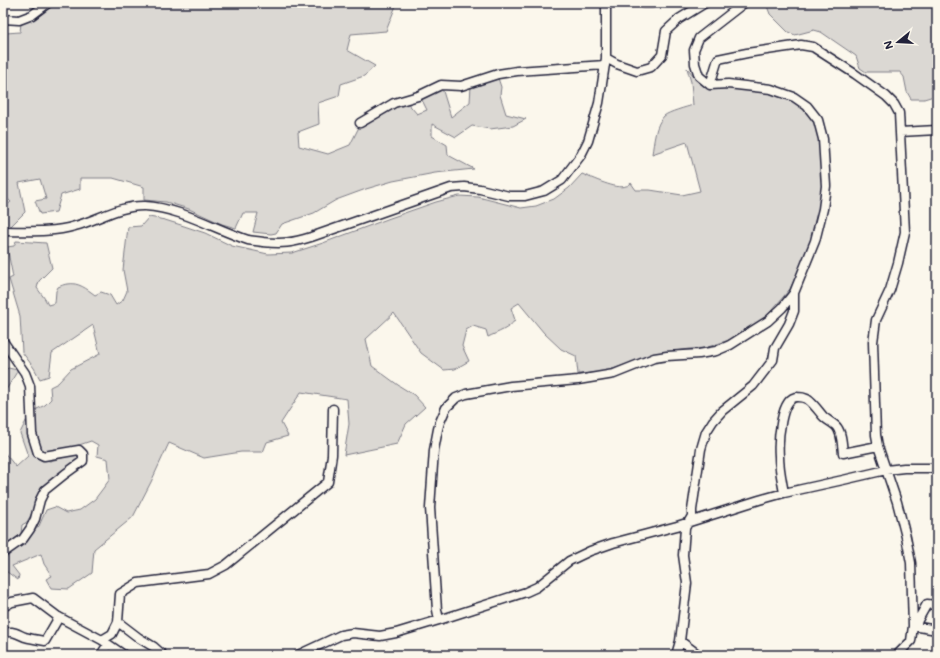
<svg xmlns="http://www.w3.org/2000/svg" width="940" height="658" font-family="Mali,sans-serif">
	<rect width="100%" height="100%" fill="#fbf7ec"/>
	<filter id="ink" filterUnits="userSpaceOnUse"><feTurbulence type="fractalNoise" baseFrequency=".025" numOctaves="2"/><feDisplacementMap in="SourceGraphic" scale="8" xChannelSelector="R" yChannelSelector="G"/><feConvolveMatrix kernelMatrix="1 2 1 2 8 2 1 2 1" color-interpolation-filters="sRGB"/></filter>
	<g filter="url(#ink)">
		<!-- green -->
		<path fill="#dbd8d3" stroke="#7e7d87" d="M55,3H397L386,31L351,34L347,50L375,66L364,76L341,84L339,96L318,103L319,124L298,132L299,146L328,154L350,145L360,125L394,106L406,101L417,114L427,110L421,98L442,88L451,117L470,102L471,86L498,78L501,87L500,95L506,114L526,119L513,126L490,129L472,126L456,137L432,124V136L447,145L448,155L474,169L435,173L393,181L366,189L336,200L314,213L282,224L276,233L271,234L253,232L258,213H243L236,228L222,224L189,209L166,202L144,200V187L113,178H80V189L61,195L56,212L40,214L35,201L46,199L40,179L19,183L25,212L11,226H3V208L11,202L3,194V27L6,33L20,32L21,23L36,18Z
			M768,3H937V95L924,99H911L907,92L904,77L900,72H866L860,68L856,56L821,32L814,30L795,35L788,32L770,14L767,6Z
			M687,68L695,77L709,90L732,88L765,92L786,98L801,104L810,116L816,127L820,143L823,184L813,237L790,289L766,317L732,339L705,348L689,349L659,353L604,372L578,374L576,356L561,349L544,333L519,303L511,308L515,320C509,329 498,332 488,337L486,330L473,326L466,330L462,346L469,361L455,369L444,370L421,353L394,313L366,339L372,366L398,385L414,395L425,407L406,424L397,444L344,455L349,424L347,399L301,392L281,423L288,436L267,442L263,452H241L204,458L169,443L151,482L133,517L94,549L92,573L69,589L51,588L46,579L52,576L44,564L41,554L12,566L19,575L18,580L3,569V558L27,539L39,526L46,510L55,507L66,513L80,510L95,499L110,479L108,459L97,456L98,445L91,441L67,449L45,454L39,449L36,433L35,410L45,405L51,399L50,387L58,383L71,369L100,354L93,325L52,353L49,376L40,379L34,368L22,352L20,316L9,279L13,277L7,247L14,246L16,241L46,243L52,268L39,281L37,288L45,299L48,305L55,303L56,291L58,287C61,286 64,284 68,284C78,282 87,289 95,295L101,292L110,295L116,305L123,300L127,291L123,270L128,227L141,226L149,217L165,220L181,225L205,233L232,246L268,254L292,253L323,243L390,218L436,202L459,196L478,197L521,208L536,206L554,199L569,188L582,174C592,178 617,190 626,186C628,186 630,184 631,183L636,190H650L682,195L700,191L687,142L652,154C654,142 655,125 664,116C668,112 687,107 693,105L691,82Z
			M8,368L18,370L3,395V372Z
			M27,419L33,451L38,458L50,461L77,454L78,459L40,489L33,511L27,522L22,525L21,534L3,547V451L16,467L28,456L20,433Z"/>
		<g fill="none" stroke-linecap="round" stroke-linejoin="round">
			<!-- minor casing -->
			<g stroke="#22223b" stroke-width="11">
				<path id="minor" d="M644,3H652
					M3,19L19,20L32,15L48,3
					M606,58L617,64L637,71L651,67L662,55L666,31L679,19L705,3
					M710,85L718,59L747,53L801,45L813,47L855,74L886,96L894,104L899,113L905,232L898,263L890,290L876,320L873,342L876,435L878,446L897,502L906,537L911,563L913,626L911,641L897,655
					M360,123L394,103L418,96L441,85L461,86L498,74L517,71L605,65
					M900,132L937,130
					M3,231C27,231 52,233 75,226C98,220 120,205 145,206C180,208 215,229 248,240C253,241 258,241 263,242C282,244 292,243 311,237L451,188L464,187L480,189L509,196H525L544,191L562,180L581,155L588,141L599,103L606,58V3
					M3,341L25,373L30,386L32,434L38,453L44,456L79,450L83,454V461L65,474L45,490L40,500L35,519L30,529L23,539L3,553
					M784,493C782,481 779,469 779,456C778,443 780,396 798,397C801,397 805,398 807,399C812,402 818,410 822,415C826,420 832,422 836,426C842,432 842,445 843,453L878,446
					M3,607L12,602L33,598L57,616L102,640L124,655
					M439,620L437,610L430,508L434,450L438,429L440,422L446,408L456,398L466,394L511,386L578,380L614,374L654,358L667,356L699,354L716,351L730,345L768,321L782,308L794,293L815,241L823,209L826,186L823,139L818,120L807,106L794,97L771,89L728,84L710,85L699,76L695,64L694,50L699,38L744,3
					M118,622L139,638L154,647L163,655
					M913,626L937,630
					M916,627L918,620L927,604L937,605
					M3,634C11,629 17,634 25,637C32,639 39,640 45,641L59,617
					M102,640L112,634L118,622L120,594L138,583L209,574L226,565L328,482L332,455L333,409
					M680,641L699,655
					M101,655L108,644
					M298,655L341,635L353,633L380,636L396,633L439,620L526,592L537,587L569,561L590,551L613,543L677,526L759,500L784,493L843,480L886,470L904,468H937
					M676,655L680,641L687,583L683,555L685,528L692,516V510L701,449L706,432L713,421L722,411L753,386L773,360L775,348L789,324L794,311V293"/>
			</g>
			<!-- minor -->
			<use href="#minor" stroke="#fbf7ec" stroke-width="8"/>
		</g>
	</g>
	<!-- margin -->
	<rect width="940" height="658" fill="none" stroke="#fbf7ec" stroke-width="16"/>
	<rect x="8" y="8" width="924" height="642" fill="none" stroke="#22223b" stroke-width="1.5" filter="url(#ink)"/>
	<!-- north arrow -->
	<g transform="translate(898 42) rotate(252)" stroke="#fbf7ec" stroke-width="3" paint-order="stroke">
	<path d="M0-3L7 15L0 10L-7 15Z" fill="#22223b"/>
	<text y="-6" font-size="11" font-weight="bold" text-anchor="middle" fill="#22223b">N</text>
	</g>
</svg>
